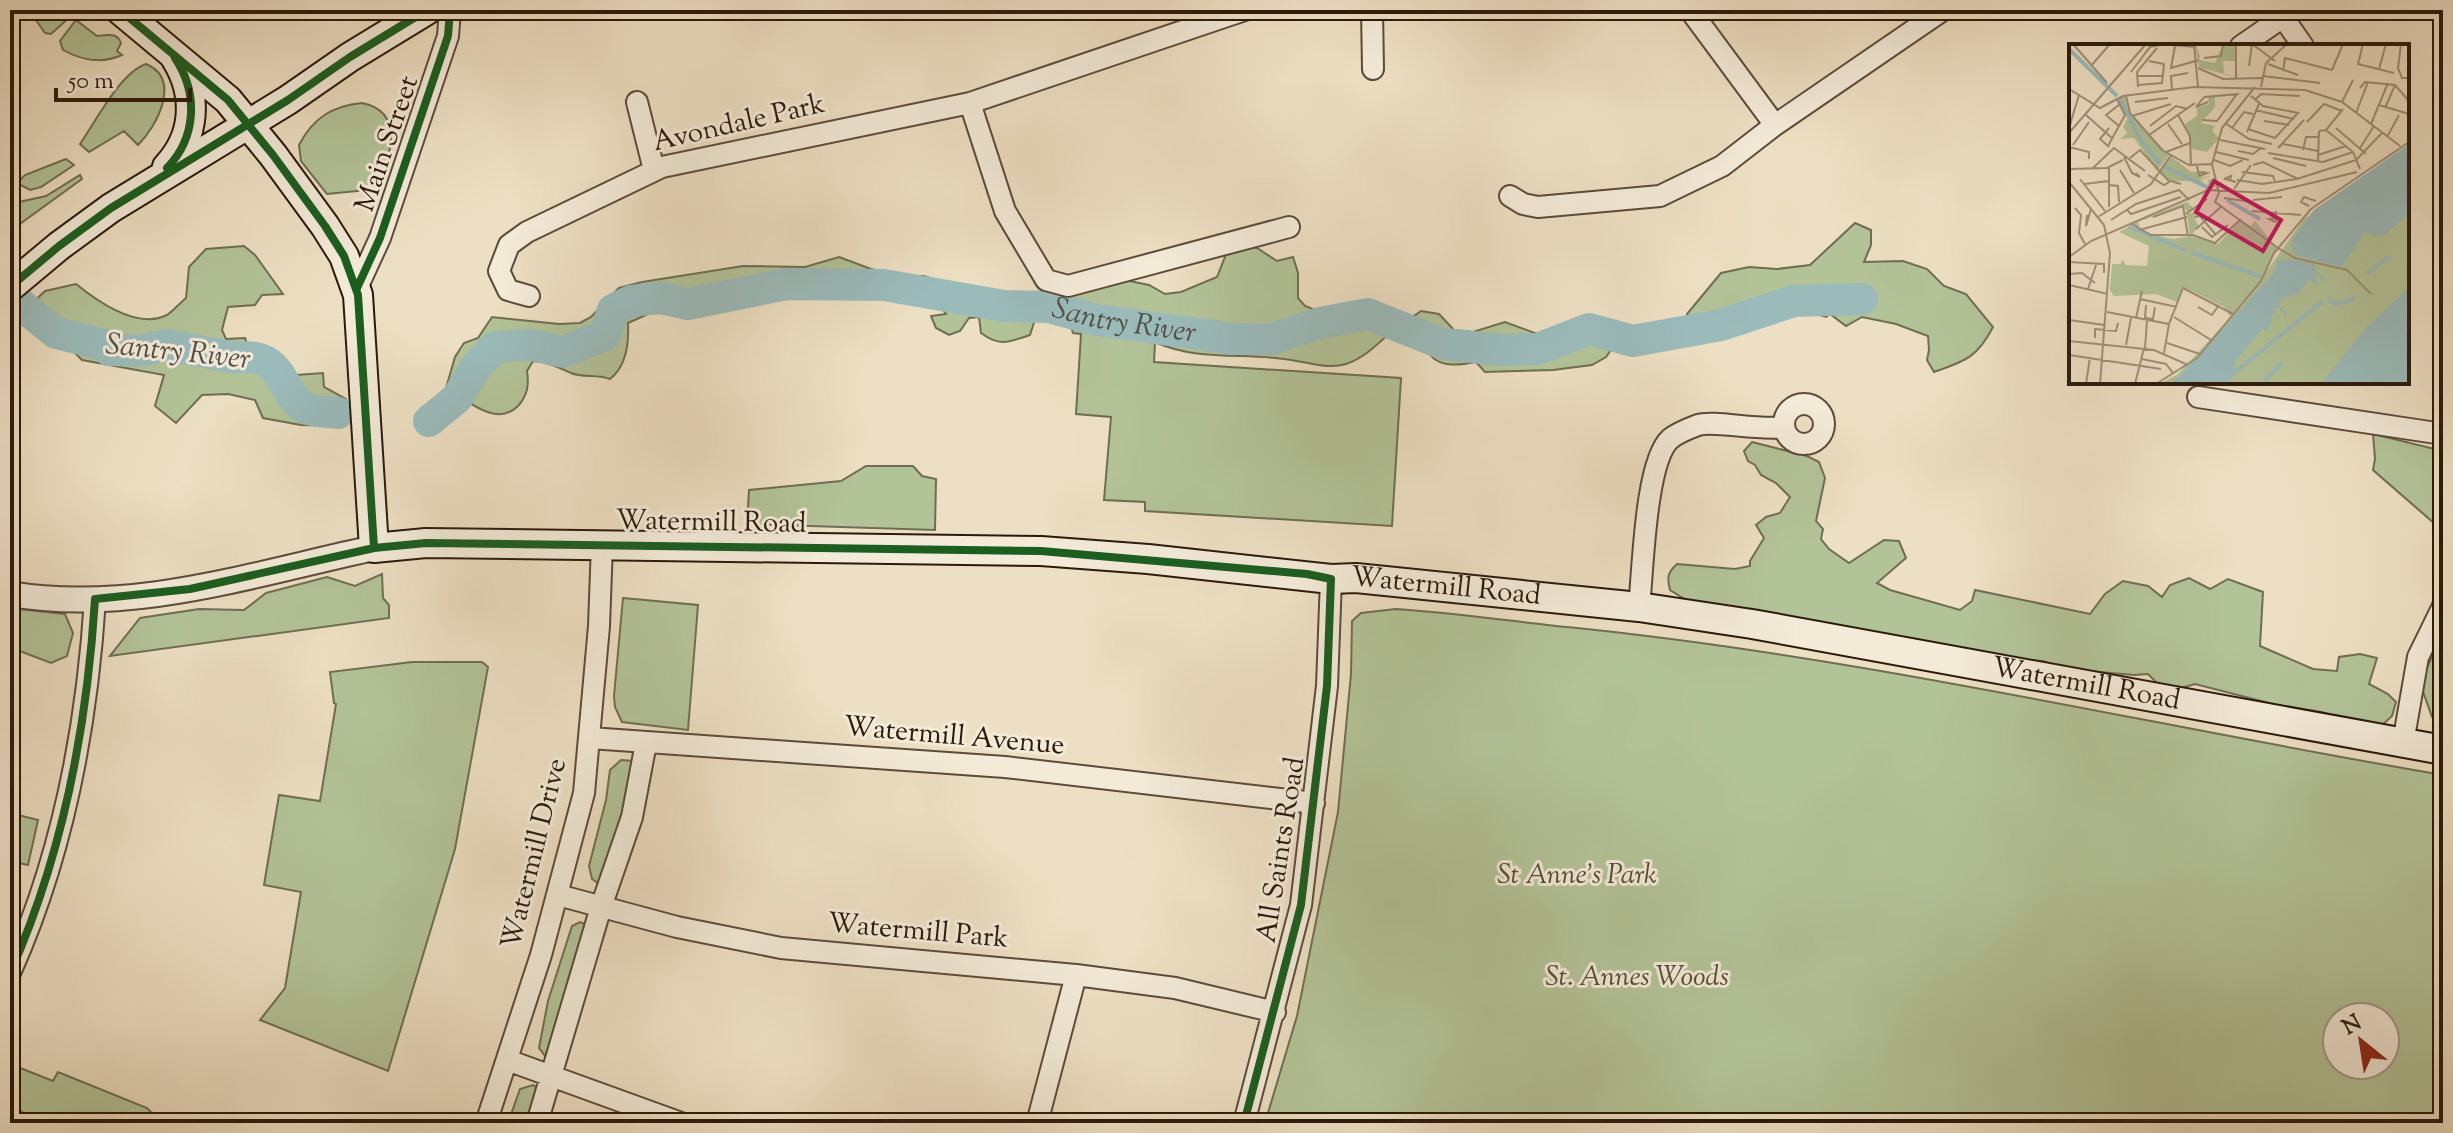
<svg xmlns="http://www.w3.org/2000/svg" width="2453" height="1133" font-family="'Sorts Mill Goudy',serif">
	<rect width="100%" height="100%" fill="#eddfc3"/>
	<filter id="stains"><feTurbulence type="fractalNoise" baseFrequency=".0025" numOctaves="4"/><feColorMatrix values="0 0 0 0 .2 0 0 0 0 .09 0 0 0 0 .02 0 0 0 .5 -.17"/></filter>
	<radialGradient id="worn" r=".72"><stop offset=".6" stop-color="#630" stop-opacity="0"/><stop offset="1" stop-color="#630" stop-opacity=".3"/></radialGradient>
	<!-- green -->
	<path fill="#b3c398" stroke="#6f6e52" stroke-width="2" fill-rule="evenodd" d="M29,10H64L71,16L51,34L45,33Z
		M76,20L97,36C107,35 117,32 121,43L117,51L122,55C102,64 81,60 63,50L60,41Z
		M146,64C182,79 157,126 138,145L124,131L89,152L80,144C96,121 120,73 146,64Z
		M362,103C408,112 388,161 377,189L327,194L301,161L299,145C313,118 332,106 362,103Z
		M66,159L74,165L41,187L30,190L17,183L25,175Z
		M80,175L82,179L10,231L13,207L19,202L46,196Z
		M1855,223L1871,230V245L1864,262L1903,261L1927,269L1944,286L1966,294L1993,327C1977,358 1965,361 1934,372L1927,360L1929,350L1928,336L1896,324L1862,317L1846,326L1830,314L1826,317L1801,309L1790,310L1761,317L1747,325L1721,328L1709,335L1693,334L1687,314L1721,273L1749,267L1777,269L1810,265Z
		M244,246L255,255L283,294L262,295L255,305L228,307L222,330L226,339L245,338L249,349L277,357L296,375L323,373L324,387L346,399L343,426L301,425L263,418L255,400L228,394L202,395L176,423L155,406L164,375L82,360L71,349L42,340L22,324L19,316L45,291L76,284C97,301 137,330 167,315C173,311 180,303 186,298L189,267L206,249Z
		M1240,247L1257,248L1277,261L1293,257L1298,273V298L1305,306L1323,313L1353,307L1363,311L1386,314L1392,331C1379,343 1363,359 1346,364C1327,370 1303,361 1284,359C1240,353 1197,361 1155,342L1154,362L1401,378L1392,526L1145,511V502L1104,500L1111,417L1076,414L1081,334L1073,333L1068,316V299L1081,285L1115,278L1149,285L1165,294L1181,292L1217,277L1227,252Z
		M839,257L871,269L899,276H924L965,290L1025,294L1037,313L1030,335C1009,342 1000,347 981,333L979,317L969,318L960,331L949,335L936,328L931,316L946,314L937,302L803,292L698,305L666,306L628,323C629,343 627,366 610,379C598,374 582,378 571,373C557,367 549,362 533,361L527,371C529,384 528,395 518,406C496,428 467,400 446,388L455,357L464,343L478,338L492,317L559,324L580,323L591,317L619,288L642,282L743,266L805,267Z
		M1421,311L1439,314L1454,330L1473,332L1505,322L1543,336C1569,326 1583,321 1612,326L1615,344L1606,357L1592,365L1553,370L1485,372L1476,362C1430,371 1427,356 1414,316Z
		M2373,434L2443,451V531L2373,470L2375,459Z
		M1752,442L1807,456L1819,462L1825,478L1816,521L1823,529L1821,539L1829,549L1849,563L1884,540L1899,541L1906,558L1877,583L1890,590L1960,610L1972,601L1975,590L2090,614L2105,594L2123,581L2148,586L2162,597L2170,585L2189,578L2210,589L2228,579L2263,592L2260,646L2313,669L2337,671L2339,657L2360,654L2377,658L2369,684L2388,694L2396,702L2392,716L2379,728L2321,712L2277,705L2195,684L2181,688L2158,684L2148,674L2134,675L2065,669L2043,661L2016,660L1688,601L1670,590C1667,578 1667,573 1677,564L1735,569L1750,566V561L1764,538L1756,525L1766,517L1780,513L1790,497L1776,483L1761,475L1755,465L1748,461L1744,451Z
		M866,466H913L922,476L936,479L935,530L747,524L749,490L841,481Z
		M382,574L383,598L389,605V618L110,656L140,618L199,609L244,610L266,593L327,577L355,586Z
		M623,598L698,605L688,730L622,722L615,707L614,696Z
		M10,608L65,614L73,633L67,656L51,663L17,650H10Z
		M1396,609C1457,613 1516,622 1577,628C1868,658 2154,726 2443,775V1123H1265L1297,1016L1338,812L1351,674L1352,621L1361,613ZM2337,1017H2385V1065H2337Z
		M2443,632V722L2432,717L2420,683Z
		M412,662H482L488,667L455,849L388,1071L260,1020L285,988L301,892L264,885L279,795L320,801L336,704L334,703L330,672Z
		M621,760L634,761C628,797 617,852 598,883L592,879L589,866L606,800L610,770Z
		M10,813L38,820L28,865L10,861Z
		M580,922L587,925L555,1049L545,1056L539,1048L548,1001L572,926Z
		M10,1064L53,1081L58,1072L147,1108L152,1113L153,1123H35L36,1121L10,1104Z
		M533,1085L542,1091L532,1123H508L520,1089Z"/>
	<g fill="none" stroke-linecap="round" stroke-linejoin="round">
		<!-- river -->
		<g stroke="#9bbbbb" stroke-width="32">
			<path d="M10,296L56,333L105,345L109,350L140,351L166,345L236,358C286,351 278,392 305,408C314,412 328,412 338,413"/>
			<path id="s1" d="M429,421L457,398L476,367L495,347L532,345L563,352L605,335L613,310L631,301L660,298L688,304L787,284L884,285L1004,306L1049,307L1097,320L1234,339H1272L1320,323L1368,314L1443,344L1502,350L1538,349L1589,329L1633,341L1721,325L1794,301L1862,299"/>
		</g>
		<!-- minor casing -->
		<g stroke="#5c4b39" stroke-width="24">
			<path id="minor" d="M1372,10L1373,69
				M1690,10L1775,125
				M2278,10L2303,46
				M2241,46L2283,17
				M637,102L654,170
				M970,103L1005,211L1046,280L1068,286L1289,227
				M1510,196L1523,204L1538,207L1660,196L1722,166L1775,125L1943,10
				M357,288L380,238L448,36L450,10
				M529,296L508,290L499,271L509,245L527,232L662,167L970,103L1245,10
				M2198,397L2443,434
				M1784 424a20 20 0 1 1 40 0a20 20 0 1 1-40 0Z
				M1639,607C1643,572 1645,462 1670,439C1676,434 1690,428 1698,425C1714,420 1759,431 1784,427
				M590,738L1005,767L1314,803
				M2403,743L2418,657L2443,606
				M558,895L677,927L781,948L1076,975L1175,988L1275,1012
				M10,973C63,855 87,728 95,599
				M507,1060L681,1123
				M486,1123L541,955L584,793L599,626L602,544
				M537,1123L601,907L632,817L646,743
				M1037,1123L1076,975
				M1244,1123L1301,905L1327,686L1331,579"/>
		</g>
		<!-- tertiary casing -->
		<g stroke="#5c4b39" stroke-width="28">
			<path id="tertiary" d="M10,594C132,615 256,573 374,548"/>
		</g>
		<!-- secondary casing -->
		<g stroke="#2b1a0b" stroke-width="32">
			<g id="secondary">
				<path id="s2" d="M120,10L228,100L273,155L325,226L344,256L358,295L374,548L426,543L1041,551L1148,559L1331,579L1356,578L1639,607L1752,624L2443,750"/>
				<path d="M167,167C196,136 198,95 176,59"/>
				<path d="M10,287L59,246L111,208L288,100L350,57L427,10"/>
			</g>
		</g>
		<!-- minor -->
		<use href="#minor" stroke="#f3ead8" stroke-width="20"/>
		<!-- tertiary -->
		<use href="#tertiary" stroke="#f3ead8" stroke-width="24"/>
		<!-- secondary -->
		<use href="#secondary" stroke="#f3ead8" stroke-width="28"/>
		<!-- cycleway casing -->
		<g stroke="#f3ead8" stroke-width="13">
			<path id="cycleway" d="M120,10L228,100L273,155L325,226L344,256L358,295L374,548
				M167,168C196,138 199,94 175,58
				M10,287L59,246L111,208L288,100L350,57L427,10
				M357,288L380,238L448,36L450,10
				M10,973C63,855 87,728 95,599L190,589L374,548L426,543L1041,551L1307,574L1331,579L1327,686L1301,905L1244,1123"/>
		</g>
		<!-- cycleway -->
		<use href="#cycleway" stroke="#1b5e20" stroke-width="8"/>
	</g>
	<g text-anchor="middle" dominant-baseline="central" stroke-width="6" stroke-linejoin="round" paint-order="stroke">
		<!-- street labels -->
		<g font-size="28" fill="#2b1a0b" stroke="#f3ead8">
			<text transform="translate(739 124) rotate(-13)">Avondale Park</text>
			<text transform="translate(388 144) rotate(-71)">Main Street</text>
			<text transform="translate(711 523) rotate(1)">Watermill Road</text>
			<text stroke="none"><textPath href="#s2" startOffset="1704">Watermill Road</textPath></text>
			<text stroke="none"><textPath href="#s2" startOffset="2352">Watermill Road</textPath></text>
			<text transform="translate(954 737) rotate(5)">Watermill Avenue</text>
			<text transform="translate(1282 850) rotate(-81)">All Saints Road</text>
			<text transform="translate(535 854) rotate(-76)">Watermill Drive</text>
			<text transform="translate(918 932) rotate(5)">Watermill Park</text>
		</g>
		<!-- park labels -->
		<g font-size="28" font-style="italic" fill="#544d35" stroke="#f3ead8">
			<text x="1577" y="876">St Anne's Park</text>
			<text x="1637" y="978">St. Annes Woods</text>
		</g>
		<!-- water labels -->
		<g font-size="30" font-style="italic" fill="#525249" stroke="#f3ead8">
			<text stroke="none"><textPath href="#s1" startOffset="760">Santry River</textPath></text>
			<text transform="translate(178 353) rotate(6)">Santry River</text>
		</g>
	</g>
	<!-- overview -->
	<g transform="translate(2069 44)">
		<rect width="340" height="340" fill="#eddfc3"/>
		<path d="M126,0L131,12L130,16L146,19L154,0H166V17H154L155,29L166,33L130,23ZM56,52L59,67L100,111L88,127L65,94L51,95L58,89L54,83L60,71L49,55ZM139,53H146V63L132,79L146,82L143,87L150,94L138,108L123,105L116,80L128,72V64L140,60ZM340,100V340H90L109,330L175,259L235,175ZM102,112L122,128L137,127L130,134L141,132L131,136L140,144L139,136L145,135L148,142L139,145L128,137H99L89,128ZM118,158L131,170L124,172L130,182L122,192L149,200L172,176L182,182L186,177L208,204L194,234L161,272L155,263L117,244H113L108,258L87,250L45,252L41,246L43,220H52L53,215L57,221L78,222L80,202L50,188L63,181L72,188L64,180L68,177ZM114,161L118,168L125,166L128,168L118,170L121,192L104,195L72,188L69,178Z" fill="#b3c398" fill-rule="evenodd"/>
		<path d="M340,100V170L313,193L295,189L273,223L225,211L222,197L245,166ZM225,216L247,220L246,227L256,234L265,232L254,236L245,229L249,243L240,235L230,249L212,255L209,261L218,269V272L208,263L204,269L210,272L211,275L204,270L199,288L194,284L167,316L161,340H99L111,332L205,229L208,217ZM340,244V340H252L296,285Z" fill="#9bbbbb"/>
		<path fill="none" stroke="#9bbbbb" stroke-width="4" d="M0,5L48,52M51,55L71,95L91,120M94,122L140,144M158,156L191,175M60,183L118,207M122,208L193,233M298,229L321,212M258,255L269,260L286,254M161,332L254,257M195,337L213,319"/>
		<path fill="none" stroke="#9f9079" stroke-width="2" d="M4,0L38,39M92,0L127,3M125,0L129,43M294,0L289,20L325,29M332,0L329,24L333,34H340M106,2L102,24L130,16M135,14L152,12L154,0M199,20L229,31M22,22L41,0M180,22L183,0L206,17M129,24L154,35L193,34M310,25L317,0M263,26L274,0M214,27L216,14L263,26M62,28L81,3L91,1M68,32H94M194,32L251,39M167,34V0M69,41L93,39L95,20L80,17M69,43L68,28L88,4M186,43L153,84L143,120L150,149L146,158L209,204M192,43L197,19L218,0M291,44L296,38L326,41L340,57M0,45L31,64L54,52L125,43L236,46L273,58L331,102M103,45L102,32L119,29M57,52L61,69L93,106L120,121L143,120M135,53L170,50M135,53L127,63L139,58M186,56L192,50L231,52M66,58L99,54M273,58L284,36M310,61L340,70M316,64L326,41M186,66L225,75M287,69L299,38M17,71L44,95M109,71L121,92L122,122M63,72L102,60M133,76L148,77L168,50M195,77L220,81M238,78L255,60L273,67M156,79L180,95L203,100M99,80L113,100M302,80L319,39M50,82L37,71L51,60M81,82L107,62L119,65M0,84L10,51M163,84L175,68L184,70M267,84L297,110M179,85L206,94L229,69L194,62L182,52M257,86L284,108L291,125M250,87L257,86L274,65M178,88L190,60M0,89L77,0M80,91L126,59M318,93L330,71M151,96L196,105M214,100L249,107M4,101L20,78M39,102L56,71L48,55M212,102L209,104L235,76M0,103L20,108V115M40,103L31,95L40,84M291,104L305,82M234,106L237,93H250M169,107L184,110L192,104M97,108L121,99M147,108L180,116M199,109L254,118L284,108M249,111L277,102M55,113L63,129L71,133L67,129M61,114L71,106L100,137M204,114L237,122M288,115L313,89M145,116L161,122L174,116M249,117L250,87M184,121L194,118L229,135M128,122L130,131L131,132L138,129L130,128M24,124L45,104L76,127M0,125L38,124L54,116M51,126L65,149M173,128L204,132L206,138M79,131L95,141L102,137L112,140M11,135L36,167M161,136L162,132L155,135H156L167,138M168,136L193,140L228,135L287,116M0,138L35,181L41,209L31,340M15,140L40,137M40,141L49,142L50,158M165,145L182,121M155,154L183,158M184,156L213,153M240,162L232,158L235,153L247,157M40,163V123M6,164L12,171L10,189L16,200M58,166L62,170L112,153M183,167L232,171M207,167V176L206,178L200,175L207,174M117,170L138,155M18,171L17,182L22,165M29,173L82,140L102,111M84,173L114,162L119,192M125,173L131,172L147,191M42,176L67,160L110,146L120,156M63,180L82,191H124L146,199L172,175M133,183L143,193L159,181M127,185L153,162M70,186L118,173M199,196L213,176M209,204L226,214L278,226L302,250M0,213L22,197L139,146L200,149L288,128M0,218L35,220V229M0,230L13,229L26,239M0,241L39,250M19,245L27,221M71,255L108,263M77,261L76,274L84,275L86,263M129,263L143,271L150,261M38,268L100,280L114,244L164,270M105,273L142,296M67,274L73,247M0,276L35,281M26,294V285L47,287L49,279M0,297L85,306L119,321M98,299L131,310M57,301L62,274M76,304L78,277M95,309L100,280M0,311L92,325M73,315L97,320L104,329M17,340L21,313M66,340L75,304M87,340L128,314L192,237L205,209L242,165L340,98"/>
		<path fill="#c2185b" fill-opacity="0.15" stroke="#c2185b" stroke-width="4" d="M145,137L212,176L194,207L127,168Z"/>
		<rect width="340" height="340" fill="none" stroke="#2b1a0b" stroke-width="4"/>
	</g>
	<!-- margin -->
	<rect width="2453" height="1133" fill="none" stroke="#eddfc3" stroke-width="40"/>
	<rect x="12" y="12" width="2429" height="1109" fill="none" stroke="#2b1a0b" stroke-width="4"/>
	<rect x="20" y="20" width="2413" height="1093" fill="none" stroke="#2b1a0b" stroke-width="2"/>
	<!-- north arrow -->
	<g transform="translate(2361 1041) rotate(330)"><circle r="38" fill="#f3ead8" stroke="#a39786" stroke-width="2"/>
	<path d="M0-6L14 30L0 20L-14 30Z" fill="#8f2418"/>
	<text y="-12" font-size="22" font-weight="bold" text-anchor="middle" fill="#2b1a0b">N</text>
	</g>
	<!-- scale -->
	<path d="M56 88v12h134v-12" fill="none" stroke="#2b1a0b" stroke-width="4"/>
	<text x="68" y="88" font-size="24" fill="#2b1a0b" stroke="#f3ead8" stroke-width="6" paint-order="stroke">50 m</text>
	<rect width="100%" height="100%" filter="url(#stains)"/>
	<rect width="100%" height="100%" fill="url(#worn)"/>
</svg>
